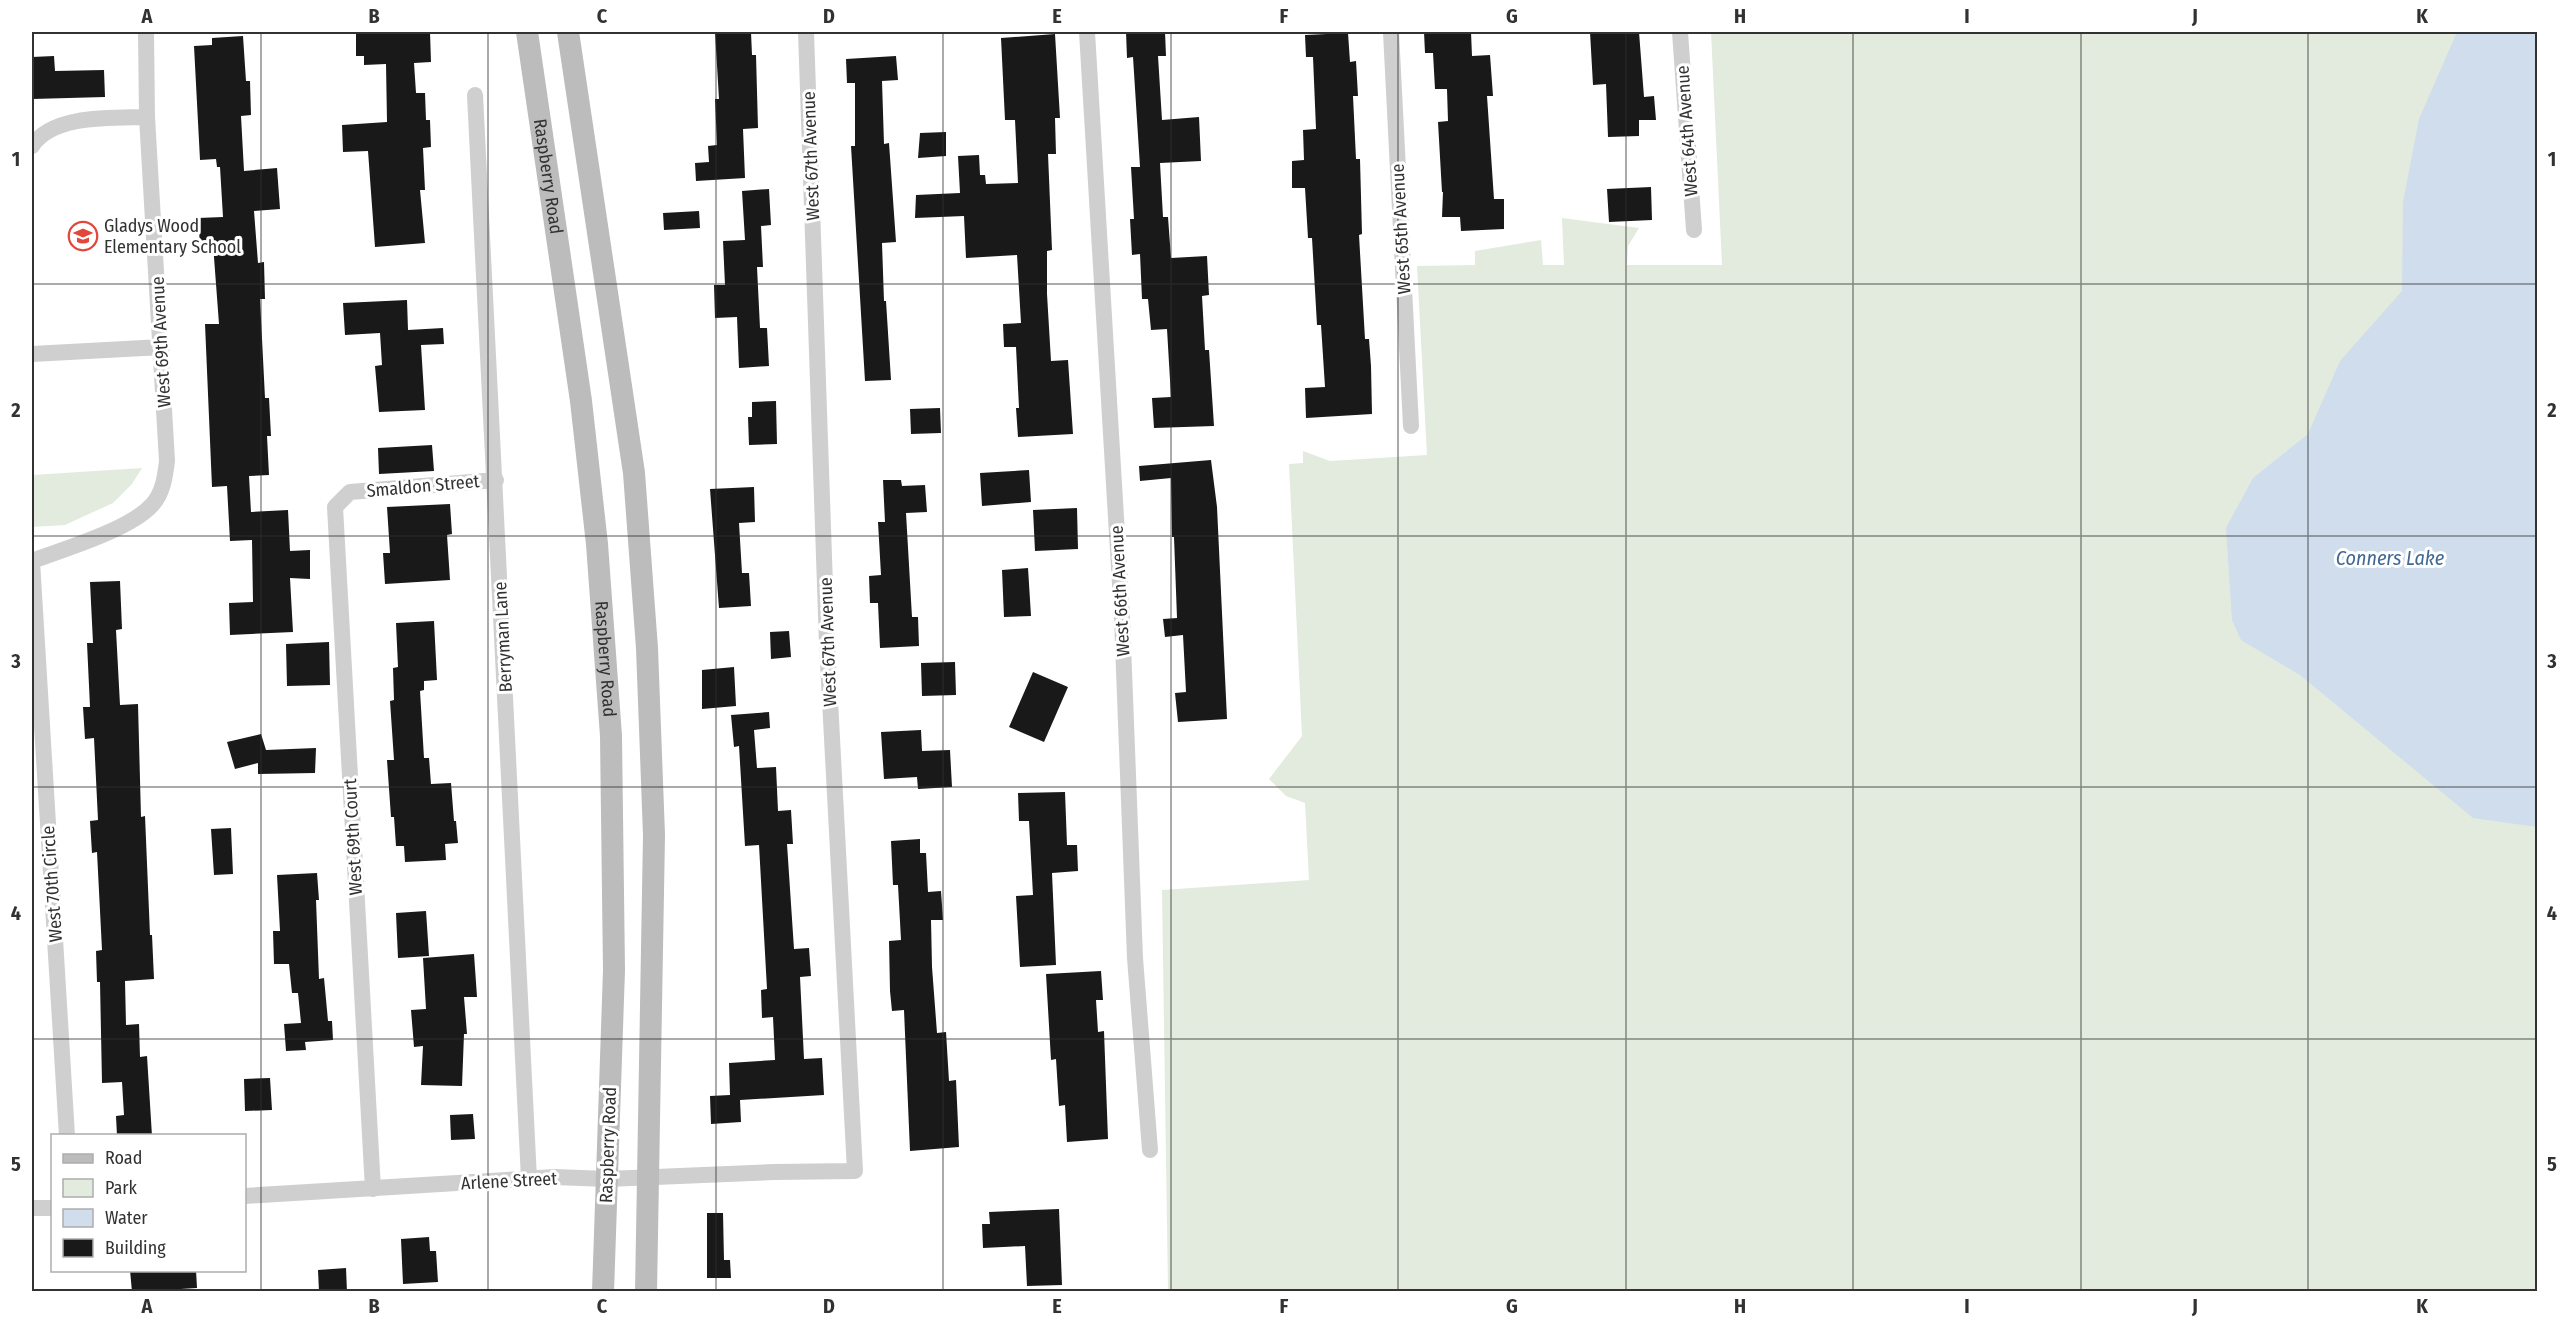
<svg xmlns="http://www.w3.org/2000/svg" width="2569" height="1323" font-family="'Fira Sans Condensed',sans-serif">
	<rect width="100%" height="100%" fill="#fff"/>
	<!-- green -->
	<path fill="#e3ebde" d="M1711,32H2537V1291H1168L1162,890L1309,880L1305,803L1286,796L1269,779L1302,736L1289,464L1303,463V451L1330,461L1427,455L1417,266L1475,265V251L1541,240L1543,265H1564L1562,218L1639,228L1628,246L1627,265H1722Z
		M142,468L132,484L113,503L65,525L32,527V475Z"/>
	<!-- water -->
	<path fill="#cfdded" d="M2457,32H2537V827L2473,818L2300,675L2241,640L2232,620L2226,528L2253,478L2308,434L2340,361L2402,291L2403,202L2419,119Z"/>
	<!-- building -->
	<path fill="#191919" d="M430,32L431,62L414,63L416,93H425L426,120H430L431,147L423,148L425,190H420L425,243L375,247L368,151L343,152L342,125L387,122L386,64L364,65V56H356V33Z
		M715,32H751L752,55H756L758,128L743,129L745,178L696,181L695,163L709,162L708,146L717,145L715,99H719Z
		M1126,32H1165L1166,56H1158L1162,120L1199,117L1201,161L1160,163L1163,217H1168L1171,258L1207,256L1209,295L1202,296L1205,350H1209L1214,426L1154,428L1152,398L1171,397L1167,329L1151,330L1148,299H1142L1140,254L1132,255L1130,219H1134L1131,167H1140L1133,57L1127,58Z
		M1424,32H1471L1472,56L1490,55L1493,96H1487L1494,199H1504V229L1461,231L1460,217H1442L1443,192H1442L1438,122L1448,121L1447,89H1435L1433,53H1425Z
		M1590,32H1639L1644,97L1654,96L1656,120H1639V136L1608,137L1606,84L1593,85Z
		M1348,33L1350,62L1356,61L1358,96H1353L1356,159H1360L1362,234L1359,235L1365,339H1369L1371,366L1372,414L1306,418L1305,388L1325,387L1321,325H1317L1312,238H1308L1305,188H1292V161L1304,160L1303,130L1316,129L1313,57H1306L1305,35Z
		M1055,34L1060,118H1055L1056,154H1048L1052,250L1047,251V294L1051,361L1068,360L1073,434L1018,437L1016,408H1019L1016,347H1004L1003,324L1021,323L1017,255L966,258L964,216L915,218L916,195L960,193L958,156L979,155L980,175H985L986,184L1018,183L1015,120H1005L1001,38Z
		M243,36L246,81H250L251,115L241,116L244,171L277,168L280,209L254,211L258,263L264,262L265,299H260L265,398H269L271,436H267L269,475L249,476L251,512L288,510L290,551L310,550V579L290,578L293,632L230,635L229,603L253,602L252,540L230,541L227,486L212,487L205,324H219L213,244L200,245L198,218L223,217L220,167H217L216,159L200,160L194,46L212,45V38Z
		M54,56L55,71L104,70L105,97L32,99V57Z
		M896,56L898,80L882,81L884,144L889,143L896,242L882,243L884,301H886L891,380L865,381L851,146H855V83H847L846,59Z
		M946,132V156L918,158L920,133Z
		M1651,187L1652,220L1609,222L1607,189Z
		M769,189L771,225L761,226L763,267H757L760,328H767L769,366L739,368L737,317L715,318L714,285H725L723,241L745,240L742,191Z
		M699,211L700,228L664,230L663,213Z
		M407,300L408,330L443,328L444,344L421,345L425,410L379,412L375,366L382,365L380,333L345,335L343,303Z
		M776,401L777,444L749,445L748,417H752V402Z
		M940,408L941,433L911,434L910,409Z
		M432,445L434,471L379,474L378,448Z
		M1211,460L1217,507L1227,719L1178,722L1175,693L1186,692L1183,635L1165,637L1163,619L1177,618L1174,537H1172L1171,478L1140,481L1139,466Z
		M1029,470L1031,502L982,506L980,473Z
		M883,480H901L902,486L925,485L927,512L906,513L912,617H918L919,646L880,648L878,603H870L869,576L881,575L878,522H885Z
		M754,487L755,522L739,523L742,573H749L751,606L719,608L710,489Z
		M450,504L452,534L447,535L450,580L385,584L383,553H390L387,507Z
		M1077,508L1078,549L1035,551L1033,510Z
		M1028,568L1031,616L1004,617L1002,570Z
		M120,581L122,629L116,630L120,705L138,704L141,817L145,816L150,935H152L154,979L125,981L126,1025L139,1024L140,1057L147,1056L152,1136H117L116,1116L124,1115L122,1082L102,1083L100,982H97L96,951L102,950L97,852L92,853L90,821L98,820L94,738L85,739L83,707H90L87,643H93L90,582Z
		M434,621L437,680L424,681V690L420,691L424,758H429L431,784L451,783L454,821H456L458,843L445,844L446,860L405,862L404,846H396L394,817H391L387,760H394L390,701L394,700L393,668L398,667L396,623Z
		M789,631L791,657L771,659L770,632Z
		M329,642L330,685L287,686L286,644Z
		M955,662L956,695L922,696L921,663Z
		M734,667L736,706L702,709V670Z
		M1033,672L1068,687L1044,742L1009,727Z
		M769,712L770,728L754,730L757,768L776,767L778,811L791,810L793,844H787L794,949L809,948L811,976L800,977L804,1059L822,1058L824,1095L740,1100L741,1122L711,1124L710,1096L730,1095L729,1063L775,1060L773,1017L762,1018L761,990L767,989L759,845L745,846L739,746L734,747L731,715Z
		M921,730L922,751L950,750L952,787L918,789L917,777L884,779L881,732Z
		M261,734L266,750L316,748L315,773L258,774V763L235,769L227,742Z
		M1065,792L1067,845H1077L1078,871L1052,873L1056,965L1020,967L1016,896L1033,895L1029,821H1019L1018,793Z
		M231,828L233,874L214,875L211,829Z
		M920,839V853H926L928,892L941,891L943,920H931L932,967L937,1033L946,1032L949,1081L956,1080L959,1147L910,1151L904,1010L892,1011L890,991L889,941L901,940L898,885H893L891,841Z
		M317,873L319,900H316L319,979L324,978L328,1021H332L333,1040L305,1042L306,1050L286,1051L284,1024L301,1023L298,993H292L289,964H274L273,931H280L277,875Z
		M426,911L429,956L398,958L396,913Z
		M474,954L477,997H464L467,1034H464L462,1086L421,1085L423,1046L414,1047L411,1010L426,1009L423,958Z
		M1101,971L1103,1000H1096L1098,1032L1104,1031L1108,1139L1067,1142L1065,1105L1059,1106L1056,1059L1051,1060L1046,974Z
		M270,1078L272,1110L245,1111L244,1079Z
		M473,1114L475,1139L451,1140L450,1115Z
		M1059,1209L1062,1285L1027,1286L1025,1246L983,1248L982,1224H990L989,1212Z
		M707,1213H723L724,1260H730L731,1278H707Z
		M429,1237L430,1251H436L438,1282L403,1284L401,1239Z
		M346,1268L347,1292H319L318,1270Z
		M130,1270H196L197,1288L132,1292Z"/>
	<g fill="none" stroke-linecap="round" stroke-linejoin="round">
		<!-- street -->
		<path stroke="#cfcfcf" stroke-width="16" d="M1087,32L1122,618L1135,958L1150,1150
			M1391,32L1411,426
			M1680,32L1694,230
			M475,95L529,1179
			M32,146C53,114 113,118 147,117
			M32,354L162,347
			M67,1136L32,561C64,549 129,530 152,505C163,493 165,477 167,461L147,117L146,32
			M373,1189L335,507L350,492L496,480
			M244,1196L555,1177L607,1179L774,1172L855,1171L827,644L806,32
			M32,1208H52"/>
		<!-- secondary -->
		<g stroke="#bcbcbc" stroke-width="22">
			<path id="s1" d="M527,32L581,401L597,544L611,736L614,970L603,1292"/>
			<path d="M568,32L634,473L647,648L654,835L646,1292"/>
		</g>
	</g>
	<!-- grid -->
	<path fill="none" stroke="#323232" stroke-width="1.5" stroke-opacity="0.55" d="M261,32V1292M488,32V1292M716,32V1292M943,32V1292M1171,32V1292M1398,32V1292M1626,32V1292M1853,32V1292M2081,32V1292M2308,32V1292M32,284H2538M32,536H2538M32,787H2538M32,1039H2538"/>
	<!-- icons -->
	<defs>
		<g id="school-ring" transform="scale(1.5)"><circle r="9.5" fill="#fff" stroke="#e2473c" stroke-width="1.5"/><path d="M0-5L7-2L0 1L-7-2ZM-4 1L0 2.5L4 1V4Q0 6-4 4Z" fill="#e2473c"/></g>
	</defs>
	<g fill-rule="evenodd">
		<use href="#school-ring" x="83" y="236"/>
	</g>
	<g text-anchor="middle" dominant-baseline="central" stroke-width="6" stroke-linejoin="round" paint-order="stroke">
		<!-- street labels -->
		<g font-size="18" fill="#323232" stroke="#fff">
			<text transform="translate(1687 131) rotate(-94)">West 64th Avenue</text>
			<text transform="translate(811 156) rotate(-92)">West 67th Avenue</text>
			<text stroke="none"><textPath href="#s1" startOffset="146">Raspberry Road</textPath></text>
			<text transform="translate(1401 229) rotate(-93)">West 65th Avenue</text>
			<text transform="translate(161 342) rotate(-93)">West 69th Avenue</text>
			<text transform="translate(423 486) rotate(-5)">Smaldon Street</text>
			<text transform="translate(1120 591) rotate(-93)">West 66th Avenue</text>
			<text transform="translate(503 637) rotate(-93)">Berryman Lane</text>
			<text transform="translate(828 642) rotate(-92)">West 67th Avenue</text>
			<text stroke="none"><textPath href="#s1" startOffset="632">Raspberry Road</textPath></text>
			<text transform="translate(353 837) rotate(-93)">West 69th Court</text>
			<text transform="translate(52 884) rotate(-94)">West 70th Circle</text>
			<text transform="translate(608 1145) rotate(-88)">Raspberry Road</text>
			<text transform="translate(509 1181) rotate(-3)">Arlene Street</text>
		</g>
		<!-- poi labels -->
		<g font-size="18" fill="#323232" stroke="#fff" text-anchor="start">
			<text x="104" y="226">Gladys Wood<tspan x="104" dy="21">Elementary School</tspan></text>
		</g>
		<!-- water labels -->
		<g font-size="20" font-style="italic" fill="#416894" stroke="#fff">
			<text x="2390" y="558">Conners Lake</text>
		</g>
	</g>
	<!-- border -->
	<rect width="2569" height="1323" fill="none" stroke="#ffffff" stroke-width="66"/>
	<!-- legend -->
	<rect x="51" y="1134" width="195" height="138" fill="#ffffff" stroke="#adadad" stroke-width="1.5"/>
	<rect x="63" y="1154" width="30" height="9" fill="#bcbcbc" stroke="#adadad" stroke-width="1.5"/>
	<text x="105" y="1164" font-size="18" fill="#323232">Road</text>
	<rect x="63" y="1179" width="30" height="18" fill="#e3ebde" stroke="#adadad" stroke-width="1.5"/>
	<text x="105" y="1194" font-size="18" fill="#323232">Park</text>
	<rect x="63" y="1209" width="30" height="18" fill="#cfdded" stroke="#adadad" stroke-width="1.5"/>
	<text x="105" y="1224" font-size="18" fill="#323232">Water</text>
	<rect x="63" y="1239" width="30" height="18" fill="#191919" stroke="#adadad" stroke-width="1.5"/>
	<text x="105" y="1254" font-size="18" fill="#323232">Building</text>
	<rect x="33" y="33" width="2503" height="1257" fill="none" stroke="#323232" stroke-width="2"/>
	<g font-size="20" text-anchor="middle" font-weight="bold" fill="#323232">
		<text x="147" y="23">A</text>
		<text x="374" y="23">B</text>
		<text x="602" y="23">C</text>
		<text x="829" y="23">D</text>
		<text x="1057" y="23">E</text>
		<text x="1284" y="23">F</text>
		<text x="1512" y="23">G</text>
		<text x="1740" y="23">H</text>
		<text x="1967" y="23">I</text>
		<text x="2195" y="23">J</text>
		<text x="2422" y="23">K</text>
		<text x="16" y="166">1</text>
		<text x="2552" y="166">1</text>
		<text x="16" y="417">2</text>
		<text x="2552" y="417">2</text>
		<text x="16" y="668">3</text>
		<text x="2552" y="668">3</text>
		<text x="16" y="920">4</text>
		<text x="2552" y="920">4</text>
		<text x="16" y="1171">5</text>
		<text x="2552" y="1171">5</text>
		<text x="147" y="1313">A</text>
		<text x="374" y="1313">B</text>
		<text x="602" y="1313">C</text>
		<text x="829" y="1313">D</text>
		<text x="1057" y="1313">E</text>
		<text x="1284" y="1313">F</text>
		<text x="1512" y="1313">G</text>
		<text x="1740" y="1313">H</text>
		<text x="1967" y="1313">I</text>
		<text x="2195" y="1313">J</text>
		<text x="2422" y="1313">K</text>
	</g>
</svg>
